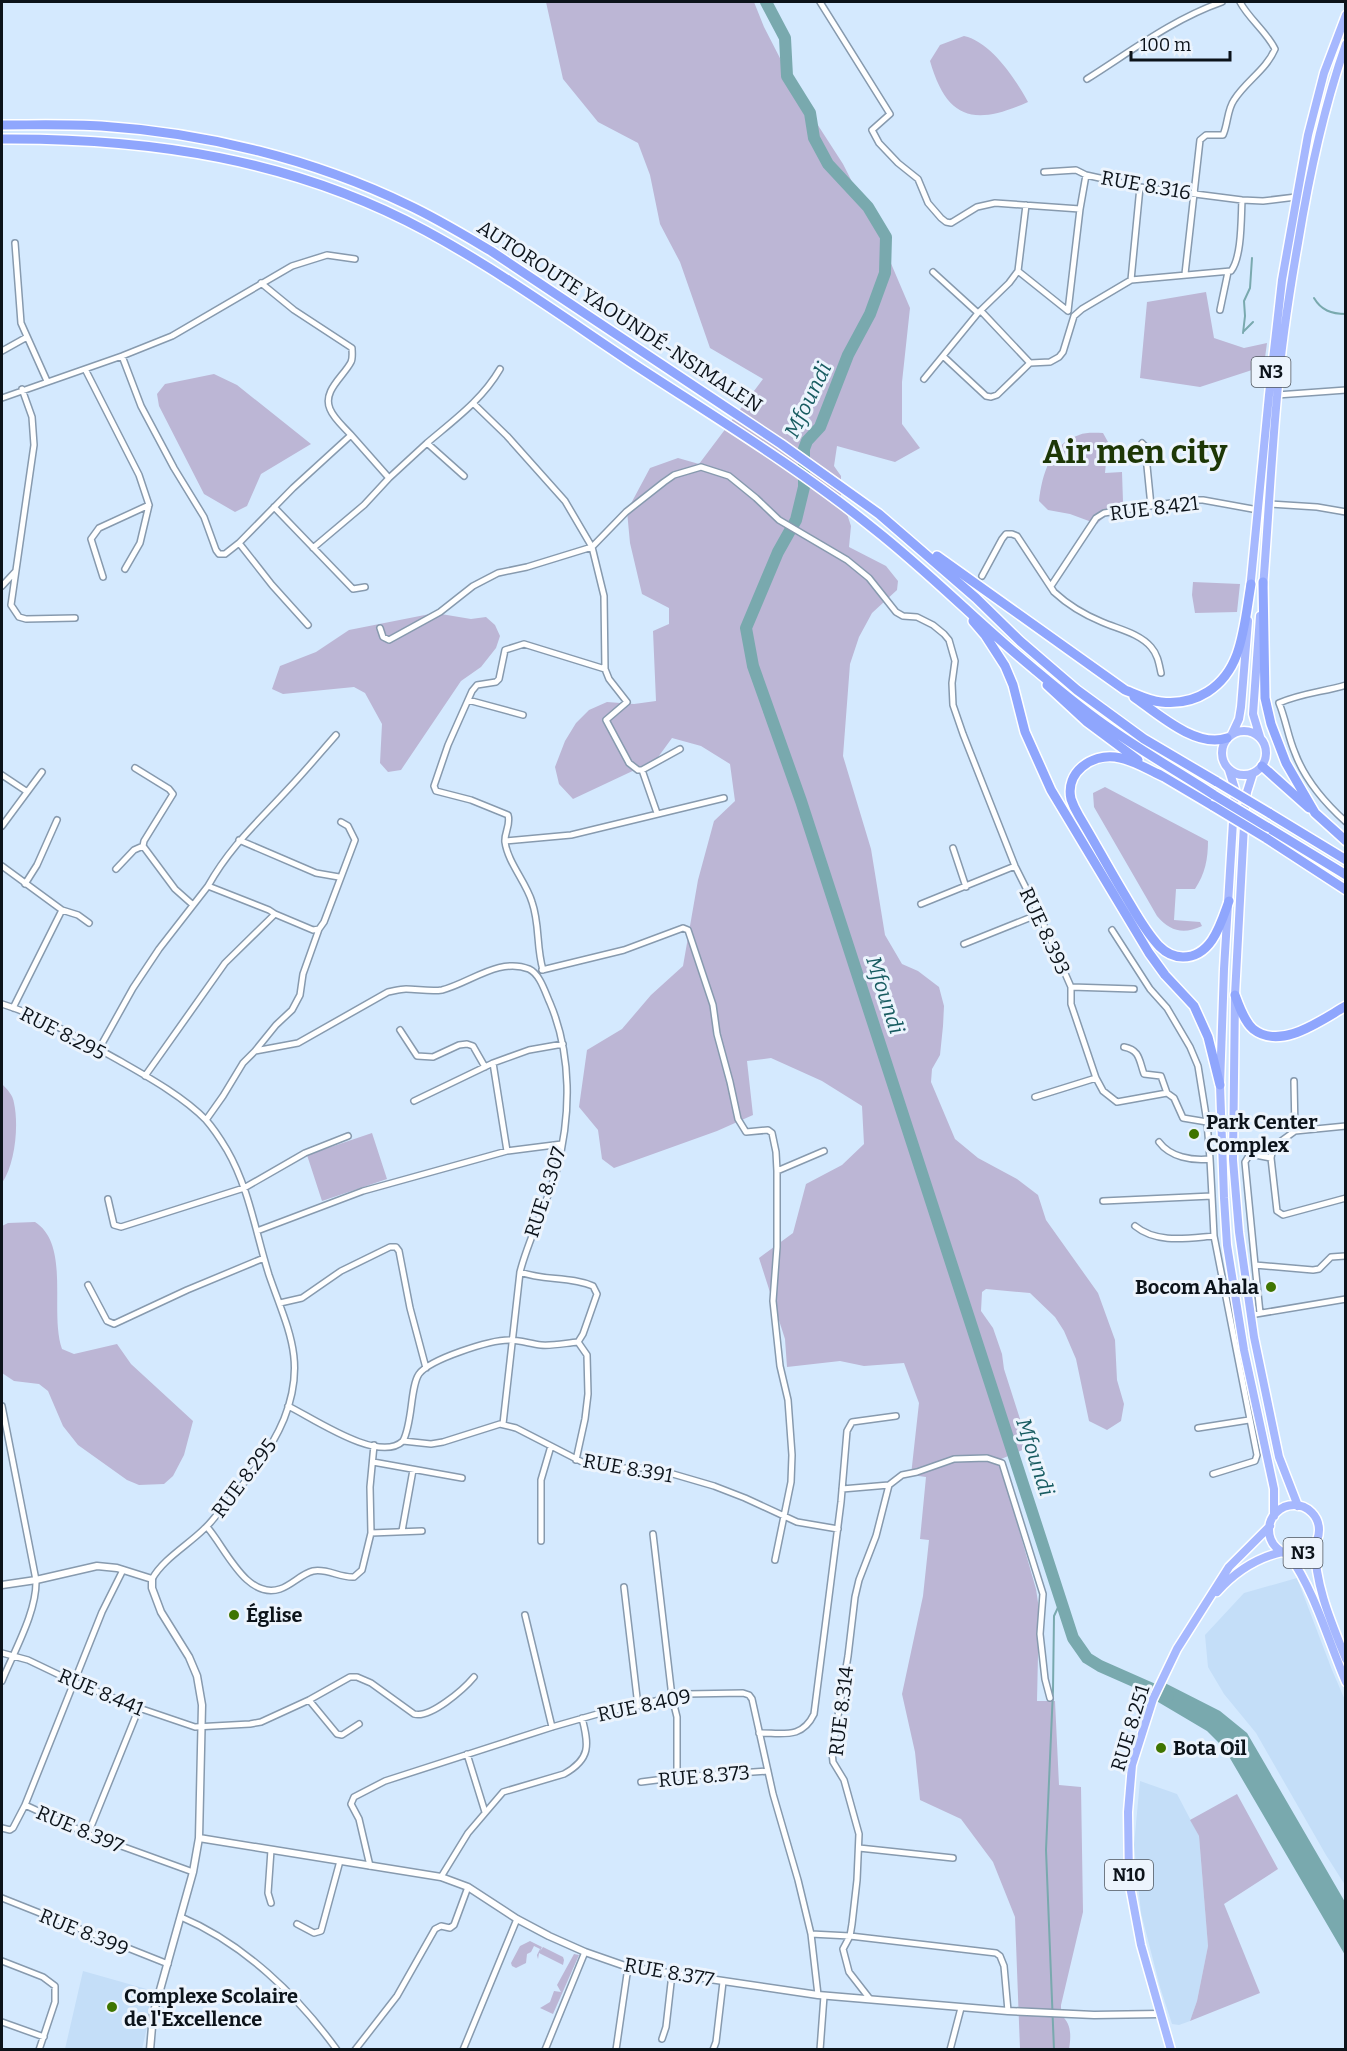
<svg xmlns="http://www.w3.org/2000/svg" width="1347" height="2051" font-family="Bitter,serif">
	<rect width="100%" height="100%" fill="#d4e9fe"/>
	<!-- built -->
	<path fill="#c4def8" d="M1297,1578L1332,1670L1345,1700V1885L1326,1855L1256,1733L1224,1694L1208,1667L1205,1635L1244,1593Z
		M1140,1781L1177,1794L1199,1836L1208,1946L1197,2001L1190,2021L1179,2025L1172,2024L1160,1987L1141,1913L1134,1845Z
		M83,1971L150,1990L148,2023L142,2049H65Z"/>
	<!-- green -->
	<path fill="#bcb6d5" d="M546,2H754L764,27L801,99L843,164L878,233L910,308L902,382V424L920,448L895,462L837,446L834,466L841,476V496L851,526L849,547L886,566L898,581L897,590L872,613L859,637L850,664L843,756L871,849L885,935L902,964L918,971L939,987L944,1006L943,1026L940,1055L932,1069L931,1082L955,1139L978,1158L1017,1179L1038,1195L1046,1220L1098,1293L1115,1340L1117,1380L1124,1404L1121,1421L1107,1430L1089,1421L1076,1359L1064,1331L1055,1317L1030,1293L986,1289L982,1292L981,1311L993,1328L1002,1354L1004,1369L1029,1447L999,1460L1036,1589L1039,1609L1037,1701H1055L1059,1785L1081,1787L1083,1912L1061,2005V2015C1072,2024 1071,2037 1069,2049H1020L1015,1917L993,1862L961,1819L920,1800L915,1752L902,1694L923,1596L929,1540L920,1539L926,1477L911,1475L919,1403L904,1363L864,1366L840,1361L787,1367L785,1339L759,1258L793,1233L806,1184L842,1165L864,1144L862,1106L822,1081L771,1058L747,1061L753,1115L717,1131L614,1168L602,1159L598,1130L579,1107L587,1050L622,1029L651,995L683,966L698,880L714,821L735,801L730,764L701,746L672,738L656,760L573,799L559,784L555,767L565,741L576,723L589,710L607,702L634,704L656,701L653,631L669,624V608L642,594L630,543L627,511L650,468L678,458L699,464L763,379L710,348L680,262L660,224L650,175L638,143L598,122L563,79Z
		M964,36C991,42 1015,78 1028,102C974,126 947,120 930,61L940,45Z
		M1206,292L1214,338L1244,348L1267,343L1264,365L1249,371L1200,387L1140,378L1147,302Z
		M214,374L237,385L311,444L261,474L247,506L235,512L204,494L159,406L157,394L165,384Z
		M1103,433L1108,442L1105,473L1122,472L1123,502L1113,507L1097,524L1070,514L1048,510L1039,501C1042,474 1051,444 1079,435C1086,432 1096,433 1103,433Z
		M1193,582L1240,584L1237,612L1195,613L1192,595Z
		M435,613L471,619L486,617L495,625L500,636L496,648L481,667L461,681L401,770L388,772L380,763L382,724L365,693L354,687L283,694L272,689L280,666L316,652L349,630Z
		M1105,787L1208,841C1208,859 1205,874 1195,889H1176L1174,920L1200,922L1202,926C1183,935 1170,931 1157,916L1094,807L1093,793Z
		M2,1084C7,1089 13,1095 14,1103C19,1126 15,1164 2,1183Z
		M372,1133L387,1179L322,1201L307,1155Z
		M35,1222C71,1245 49,1312 62,1349L74,1354L117,1344L131,1364L193,1421L184,1455L173,1476L164,1484L139,1485L127,1480L78,1445L63,1426L48,1391L39,1384L14,1381L2,1373V1226L8,1223Z
		M1237,1794L1278,1869L1224,1904L1260,1993L1190,2021L1197,2001L1208,1946L1199,1836L1190,1820Z
		M530,1941L542,1947L540,1951L543,1947L563,1957L564,1960L563,1965L539,1953L538,1959L537,1955L540,1949L534,1946L531,1952L527,1954L526,1963L516,1968L512,1966L511,1963L520,1946Z
		M574,1954L579,1955L553,2014L540,2008L550,2002L554,1991L561,1992L557,1985Z"/>
	<!-- water -->
	<path fill="#79a9ae" d="M1161,1681L1220,1711L1247,1733L1345,1902V1955L1224,1748L1207,1731L1153,1699Z"/>
	<g fill="none" stroke-linecap="round" stroke-linejoin="round">
		<!-- stream -->
		<path stroke="#79a9ae" stroke-width="2" d="M1314,298C1321,310 1331,314 1346,314
			M1244,331L1253,322
			M1243,333L1245,316L1244,301L1250,288L1252,258
			M1054,2050L1046,1850L1053,1690L1054,1616L1061,1601"/>
		<!-- river -->
		<path stroke="#79a9ae" stroke-width="12" d="M766,2L785,38L787,76L810,113L814,138L828,164L868,207L886,237L885,273L870,314L848,355L820,427L807,441L804,449V487L796,520L778,552L746,628L753,666L801,801L1073,1638L1087,1658L1100,1666L1168,1696"/>
		<!-- minor casing -->
		<g stroke="#879aae" stroke-width="8">
			<path id="minor" d="M820,2L890,114L872,130L879,143L898,163L918,179L928,203L941,218L946,222L951,223L977,207L995,203L1080,209L1086,175L1140,187L1242,200L1263,201L1296,197
				M1087,79C1130,52 1173,19 1222,2
				M1044,172L1076,170L1086,175
				M15,243L21,323L47,381
				M1018,271L1068,311
				M933,272L978,313
				M1185,274L1200,140L1206,135H1223C1228,124 1227,110 1234,100C1246,81 1266,70 1275,49C1266,31 1249,19 1240,2
				M1131,280L1140,187
				M261,283L294,310L352,348C352,352 353,358 351,362C344,376 322,391 330,409C334,419 344,427 351,435
				M1220,310L1228,272
				M981,311L1030,363
				M1068,311L1080,209
				M2,351L27,337
				M122,356L141,406L174,468L204,517L216,550L219,554H225L239,543
				M943,356L986,396L991,397L997,395L1030,363L1050,362L1059,357L1063,352L1074,316L1082,309L1131,280L1231,271C1242,257 1241,218 1242,200
				M85,369L139,475L149,505L140,543L125,569
				M924,379L978,313L1009,283L1018,271L1026,205
				M22,389L32,417L34,445L11,605L19,617L26,619L75,618
				M1277,395L1346,390
				M2,398L122,356L172,336L292,266L327,255L355,259
				M474,404L507,436L565,501L592,547L626,512L664,482L674,475L701,467L729,476L756,498L779,520L847,560L869,578L896,612L903,616L917,617L933,625L944,634L949,640L955,661L952,683L953,705L963,734L1015,866L1039,914L1071,987V1004L1096,1078L1103,1091L1117,1102L1167,1093L1174,1098L1183,1118L1207,1122L1221,1121
				M427,443C454,420 482,400 500,369
				M1142,443L1145,446L1151,506
				M1269,504L1317,507L1346,512
				M274,507L353,589L365,587
				M313,548L364,505L389,478
				M982,576L1002,539L1006,534H1012L1017,536L1054,592C1067,604 1085,615 1102,622C1118,629 1139,633 1151,647C1158,655 1159,664 1161,673
				M103,577L91,539L99,528L149,505
				M2,586L15,572
				M1051,586L1096,518L1104,513L1191,500H1203L1258,510
				M308,625L272,585L239,543L293,488L351,435L389,478L427,443L464,476
				M380,628L383,637L389,640L440,612L473,586L498,573L527,567L592,547L604,596L605,669L609,679L627,702L606,720L629,763L638,770H642L680,749
				M1346,685C1323,692 1302,693 1279,703C1286,720 1288,737 1295,753C1305,780 1325,803 1346,822
				M468,700L523,715
				M135,768L169,789L173,794L144,841L143,846L175,889L193,905
				M642,770L657,813
				M2,775L26,791
				M2,826L42,772
				M239,840L316,873L339,877
				M505,841L571,835L724,798
				M953,848L966,887
				M2,866L62,910L13,1008
				M116,869L134,850L143,846
				M25,884L37,865L57,820
				M208,886C231,845 259,821 290,787C306,770 321,752 336,735
				M921,904L1015,866
				M62,910L78,915L89,923
				M275,914L313,930L319,929L324,922L355,840L348,826L341,822
				M1112,930L1150,989L1167,1008L1190,1047L1198,1066L1207,1122L1210,1159C1192,1161 1170,1157 1159,1142
				M964,944L1039,914
				M542,970L624,950L683,928L688,930L713,1005L717,1034L730,1082L738,1119L746,1132L768,1130L772,1133L776,1152L777,1171L824,1151
				M543,970C536,946 540,925 532,902C526,882 508,863 505,842C504,833 511,825 508,815L471,800L436,791L434,786L448,745L472,691L477,685L496,682L499,679L505,650L524,644L605,669
				M1071,987L1134,989
				M2,1004C44,1017 82,1040 120,1061C148,1077 184,1097 206,1120C214,1129 221,1140 227,1150C249,1188 256,1234 269,1275C288,1330 307,1361 284,1419C270,1453 246,1481 222,1509C216,1515 211,1523 204,1529C188,1545 163,1559 152,1579
				M400,1030L417,1056L433,1057L459,1045L467,1044L473,1046L485,1067
				M1124,1047C1140,1050 1139,1060 1144,1074L1161,1076L1167,1093
				M99,1049L133,988L159,949L208,886L269,910L275,914L225,963L145,1076
				M255,1051L276,1025L292,1010L300,995L303,974L319,929
				M493,1063L507,1151
				M1294,1081L1295,1131
				M1035,1097L1096,1078
				M414,1101L493,1063L529,1050L563,1044
				M206,1120L223,1096L243,1063L255,1051L298,1043L388,992C394,991 400,989 406,989C417,989 431,992 442,990C470,983 499,957 529,969C540,974 545,992 550,1003C572,1055 571,1115 557,1169C547,1204 529,1237 520,1272L503,1424
				M1271,1158L1273,1147L1295,1131L1346,1126
				M1212,1196L1214,1236L1257,1455L1255,1461L1213,1474
				M108,1199L114,1225L121,1227L244,1188L305,1153L348,1136
				M1103,1201L1212,1196L1210,1159
				M1135,1226C1157,1244 1188,1238 1214,1236
				M257,1231L363,1191L507,1151L562,1144
				M1255,1265L1245,1162L1250,1154L1271,1158L1277,1211L1283,1215L1346,1198
				M88,1285L107,1321L114,1324L187,1290L264,1258
				M280,1303L302,1298L341,1271L390,1247H396L399,1251L410,1308L426,1368
				M1260,1313L1255,1265L1313,1270L1319,1269L1331,1257L1345,1256
				M1250,1315L1346,1299
				M2,1406L36,1580C37,1612 14,1651 2,1681
				M288,1406C313,1418 379,1464 403,1441L431,1444L443,1442L500,1424L516,1428L588,1465L610,1468H650L666,1472L714,1486L745,1498L797,1522L838,1529
				M1198,1428L1249,1420
				M403,1441C413,1422 410,1387 419,1374C430,1359 490,1340 509,1340C520,1340 531,1344 541,1345C553,1346 566,1343 578,1342L583,1334L597,1294L593,1286C570,1276 543,1281 520,1272
				M576,1460L585,1419L588,1394L587,1355L578,1342
				M373,1462L462,1478
				M842,1489L889,1485L902,1475L917,1472L954,1459L987,1458L1002,1463L1043,1594L1040,1634L1045,1679L1050,1698
				M207,1527C225,1547 246,1600 280,1589C292,1585 301,1574 313,1571C327,1568 340,1578 354,1577L362,1570L371,1533L422,1531
				M402,1531L413,1470
				M371,1533L370,1487L374,1445
				M653,1534L672,1697L677,1717V1777
				M541,1541V1480L551,1446
				M775,1560L791,1482L792,1455L788,1400L780,1366L773,1301L777,1247V1171
				M123,1570L102,1612L25,1805L88,1834L193,1872
				M624,1587L638,1706
				M525,1615L552,1727
				M2,1653L28,1660L74,1682L139,1708L195,1727L250,1724L261,1722L309,1700L350,1677H357L371,1683L414,1714C430,1719 464,1689 474,1677
				M309,1700L337,1734L342,1735L359,1724
				M759,1733C784,1733 802,1739 814,1714L841,1502L847,1431L852,1422L896,1416
				M467,1754L485,1812
				M641,1782L680,1777L768,1771
				M2,1828L10,1830L13,1828L25,1805
				M88,1834L139,1708
				M859,1848L953,1858
				M370,1866L359,1819L351,1804L354,1797L385,1781L552,1727L601,1713L687,1694L743,1693L749,1695L752,1699L773,1794L798,1880L811,1934L818,1995
				M441,1877L468,1833L503,1792L564,1774C591,1759 589,1745 582,1718
				M2,1898L168,1964
				M271,1903L268,1893L271,1850
				M181,1917C243,1943 298,1996 337,2050
				M297,1924L314,1933L321,1931L340,1861
				M811,1934L850,1936L996,1953L1000,1956L1004,1966L1008,2011
				M2,1961L43,1977L55,1986V2002L39,2050
				M870,1999L849,1972L843,1949L850,1936L852,1924L857,1880L859,1834L844,1780L833,1762L832,1752L848,1656L855,1597L859,1580L876,1536L889,1485
				M2,2022L44,2037
				M662,2039L666,2027L672,1974
				M355,2050L397,1996L435,1929L441,1926L450,1928L454,1925L468,1887
				M463,2050L517,1919
				M545,2050L585,1952
				M616,2050L628,1967
				M713,2050L716,2042L723,1982
				M820,2050L824,1996
				M950,2050L961,2008"/>
		</g>
		<!-- tertiary casing -->
		<g stroke="#879aae" stroke-width="9">
			<path id="tertiary" d="M2,1585L36,1580L97,1566L117,1568L152,1579V1588L161,1612L189,1657L197,1676L202,1705L199,1838L193,1872L153,2015L150,2050
				M199,1838L441,1877L468,1887L517,1919L549,1936L585,1952L628,1967L818,1995L1008,2011L1094,2015L1160,2014"/>
		</g>
		<!-- trunk casing -->
		<g stroke="#fff" stroke-width="11">
			<path id="trunk" d="M1263,588C1268,525 1271,461 1277,397C1281,346 1289,294 1298,243C1309,176 1323,109 1346,44
				M1250,590L1269,395L1282,280L1308,135L1324,73L1346,15
				M1222 753a22 22 0 1 1 44 0a22 22 0 1 1-44 0Z
				M1232,734L1239,719L1241,707L1248,621
				M1260,737L1253,714L1260,616
				M1229,770L1235,789L1224,969L1220,1085L1224,1198L1227,1245L1244,1350L1274,1489V1516
				M1253,773L1247,792L1245,806L1235,995L1233,1160L1239,1232L1254,1337L1279,1457L1298,1506
				M1269 1530a25 25 0 1 1 50 0a25 25 0 1 1-50 0Z
				M1315,1543C1314,1583 1331,1622 1346,1659
				M1289,1555C1315,1592 1328,1640 1346,1682
				M1217,1592C1235,1572 1256,1558 1282,1552
				M1171,2050L1141,1945L1129,1881L1128,1812L1132,1765L1153,1699L1177,1649L1229,1567L1270,1526"/>
		</g>
		<!-- motorway casing -->
		<g stroke="#fff" stroke-width="12">
			<path id="motorway" d="M2,125C35,125 68,124 101,126C206,133 313,159 408,205C436,218 464,235 491,251L781,444L879,514L976,598L1020,641L1077,690L1144,739L1217,782
				M2,139C150,138 293,159 426,231C498,270 566,319 635,365C716,418 799,468 874,529C930,573 979,624 1034,669C1059,690 1085,712 1112,730C1145,753 1180,773 1214,795
				M937,556L1125,690C1136,694 1149,701 1161,702C1196,706 1225,687 1237,654C1245,632 1247,607 1251,584
				M1263,582L1265,698L1271,724L1286,763L1315,813L1346,841
				M973,621L985,635L1005,666L1013,685L1025,732L1051,790L1149,953L1165,975L1194,1006L1208,1037L1220,1085
				M1047,685L1087,722L1138,760
				M1134,697C1158,714 1197,749 1227,738
				M1262,766L1309,808
				M1159,774L1213,806
				M1164,777C1149,770 1132,759 1115,757C1092,754 1065,772 1071,799C1073,805 1076,811 1079,816C1094,841 1108,867 1123,892C1134,910 1144,930 1159,946C1165,952 1174,957 1183,957C1212,957 1221,923 1229,901
				M1269,813L1346,860
				M1267,827L1346,875
				M1266,838L1346,890
				M1235,995C1239,1006 1244,1021 1253,1029C1281,1051 1321,1020 1346,1006"/>
		</g>
		<!-- minor -->
		<use href="#minor" stroke="#fff" stroke-width="5"/>
		<!-- tertiary -->
		<use href="#tertiary" stroke="#fff" stroke-width="6"/>
		<!-- trunk -->
		<use href="#trunk" stroke="#a6b8fe" stroke-width="8"/>
		<!-- motorway -->
		<use href="#motorway" stroke="#8fa6fd" stroke-width="9"/>
		<!-- motorway-bridge casing -->
		<g stroke="#fff" stroke-width="12" stroke-linecap="butt">
			<path id="motorway-bridge" d="M1217,782L1269,813
				M1214,795L1267,827
				M1213,806L1266,838"/>
		</g>
		<!-- motorway-bridge -->
		<use href="#motorway-bridge" stroke="#8fa6fd" stroke-width="9"/>
	</g>
	<!-- markers -->
	<g fill="#3f7500" stroke="#ecf4fd" stroke-width="2">
		<circle cx="1194" cy="1134" r="6"/>
		<circle cx="1271" cy="1287" r="6"/>
		<circle cx="234" cy="1615" r="6"/>
		<circle cx="1161" cy="1748" r="6"/>
		<circle cx="112" cy="2007" r="6"/>
	</g>
	<g text-anchor="middle" dominant-baseline="central" stroke-width="6" stroke-linejoin="round" paint-order="stroke">
		<!-- shield labels -->
		<g fill="#ecf4fd" stroke="#4f565e" stroke-width="1.5">
			<rect x="1251.5" y="357" width="39" height="30" rx="4.5"/>
			<rect x="1283.5" y="1538" width="39" height="30" rx="4.5"/>
			<rect x="1105" y="1860" width="48" height="30" rx="4.5"/>
		</g>
		<g font-size="18" font-weight="bold" fill="#0c131a">
			<text x="1271" y="372">N3</text>
			<text x="1303" y="1553">N3</text>
			<text x="1129" y="1875">N10</text>
		</g>
		<!-- street labels -->
		<g font-size="20" fill="#0c131a" stroke="#ecf4fd">
			<text transform="translate(1146 185) rotate(10)">RUE 8.316</text>
			<text transform="translate(620 316) rotate(33)">AUTOROUTE YAOUNDÉ-NSIMALEN</text>
			<text transform="translate(1154 508) rotate(-7)">RUE 8.421</text>
			<text transform="translate(1045 931) rotate(65)">RUE 8.393</text>
			<text transform="translate(63 1033) rotate(27)">RUE 8.295</text>
			<text transform="translate(545 1192) rotate(-72)">RUE 8.307</text>
			<text transform="translate(628 1468) rotate(10)">RUE 8.391</text>
			<text transform="translate(244 1478) rotate(-53)">RUE 8.295</text>
			<text transform="translate(101 1692) rotate(23)">RUE 8.441</text>
			<text transform="translate(644 1705) rotate(-12)">RUE 8.409</text>
			<text transform="translate(841 1711) rotate(-83)">RUE 8.314</text>
			<text transform="translate(1130 1728) rotate(-73)">RUE 8.251</text>
			<text transform="translate(704 1776) rotate(-5)">RUE 8.373</text>
			<text transform="translate(80 1829) rotate(23)">RUE 8.397</text>
			<text transform="translate(84 1932) rotate(22)">RUE 8.399</text>
			<text transform="translate(669 1972) rotate(10)">RUE 8.377</text>
		</g>
		<!-- poi labels -->
		<g font-size="20" font-weight="bold" fill="#0c131a" stroke="#ecf4fd" text-anchor="start">
			<text x="1206" y="1122">Park Center<tspan x="1206" dy="23">Complex</tspan></text>
			<text x="1259" y="1287" text-anchor="end">Bocom Ahala</text>
			<text x="246" y="1615">Église</text>
			<text x="1173" y="1748">Bota Oil</text>
			<text x="124" y="1996">Complexe Scolaire<tspan x="124" dy="23">de l'Excellence</tspan></text>
		</g>
		<!-- water labels -->
		<g font-size="21" font-style="italic" fill="#185c61" stroke="#ecf4fd">
			<text transform="translate(808 400) rotate(-64)">Mfoundi</text>
			<text transform="translate(885 995) rotate(72)">Mfoundi</text>
			<text transform="translate(1035 1457) rotate(72)">Mfoundi</text>
		</g>
		<!-- town labels -->
		<g font-size="32" font-weight="bold" fill="#1d3706" stroke="#ecf4fd">
			<text x="1135" y="452">Air men city</text>
		</g>
	</g>
	<!-- border -->
	<rect width="1347" height="2051" fill="none" stroke="#0c131a" stroke-width="6"/>
	<!-- scale -->
	<path d="M1131 51v9h99v-9" fill="none" stroke="#0c131a" stroke-width="3"/>
	<text x="1140" y="51" font-size="18" fill="#0c131a" stroke="#ecf4fd" stroke-width="4.5" paint-order="stroke">100 m</text>
</svg>
